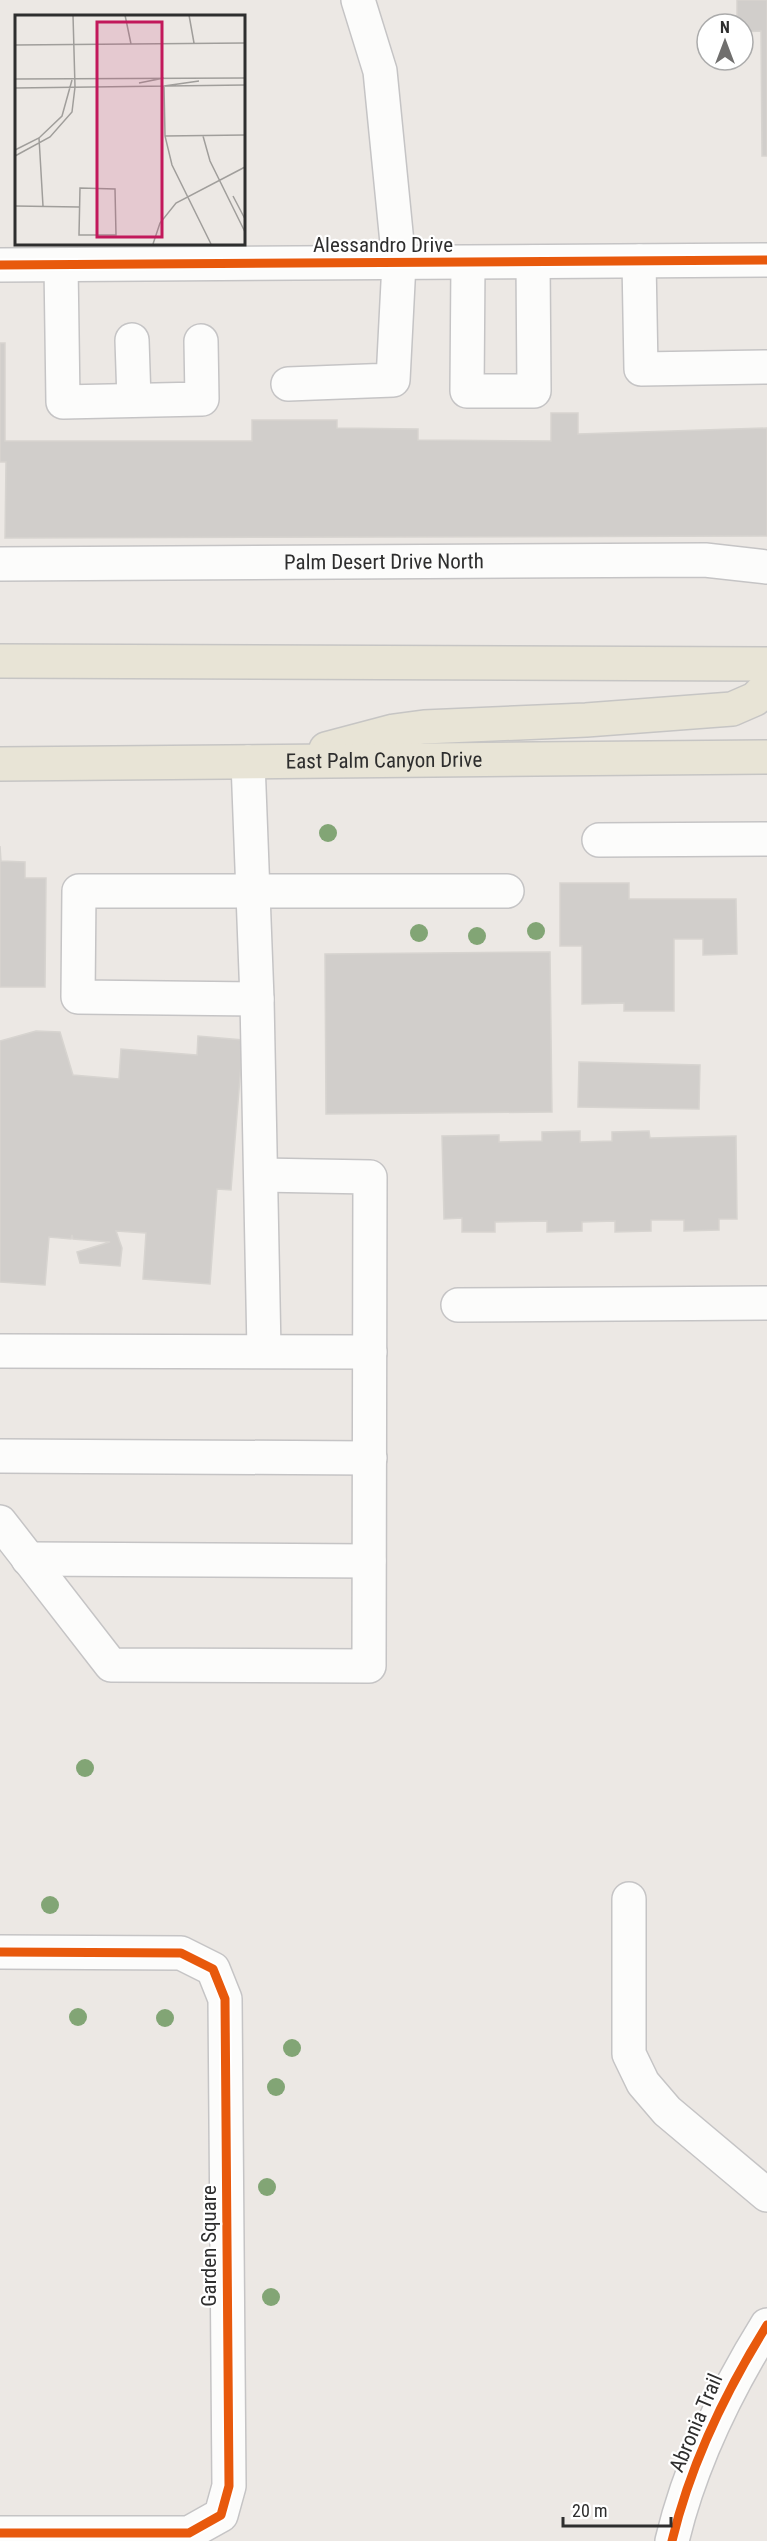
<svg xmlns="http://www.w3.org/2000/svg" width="767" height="2541" font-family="'Roboto Condensed',sans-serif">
	<rect width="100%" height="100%" fill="#ece8e4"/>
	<!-- building -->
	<path fill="#d1cecb" stroke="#d7d4d0" stroke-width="1.5" d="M737,0H767V156H762L761,31L743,32V24H737Z
		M0,343H5V441H252V420H337V428L418,429V440L551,441V413H578V434L767,428V536L5,538L6,462H0Z
		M0,846L1,861L25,862V878H46L45,987H0Z
		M560,883H629V899H736L737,954L703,955V939H674V1011H624V1003L582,1004V946H560Z
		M550,952L552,1112L326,1114L325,954Z
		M36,1031L60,1032L73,1075L119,1079L121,1049L197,1055L198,1036L243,1040L231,1190L217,1189L210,1284L143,1279L146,1233L116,1231L122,1248L120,1266L80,1263L77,1252L110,1242L73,1239L72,1235L71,1239L49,1237L45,1285L0,1282V1041Z
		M579,1062L700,1065L699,1109L578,1107Z
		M580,1131V1142L612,1141V1132L649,1131L650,1138L736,1136L737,1219H719V1230L684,1231V1220H651V1231L615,1232V1221L582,1222V1231L547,1232V1221L495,1222V1232H462V1218L444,1219L442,1136L499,1135V1142L542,1141V1132Z"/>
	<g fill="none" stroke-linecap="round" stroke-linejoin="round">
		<!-- minor casing -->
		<g stroke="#c5c4c5" stroke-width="36">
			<g id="minor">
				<path d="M639,261L641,369L767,367"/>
				<path d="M468,263L467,391H534L533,262"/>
				<path d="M0,265L767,260"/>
				<path d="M61,265L63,402L202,399L201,341"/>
				<path d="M132,340L134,400"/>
				<path d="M288,384L393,380L399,263L380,71L358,0"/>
				<path id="s1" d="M0,564L705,560L767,567"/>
				<path d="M248,762L257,999L264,1351"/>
				<path d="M599,840L767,839"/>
				<path d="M257,999L78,997L79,891H507"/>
				<path d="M458,1305L767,1303"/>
				<path d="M0,1351L370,1352"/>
				<path d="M0,1456L370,1458"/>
				<path d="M0,1522L111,1665L369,1666L370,1177L261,1175"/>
				<path d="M28,1559L369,1561"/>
				<path d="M629,1899V2054L643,2083L667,2111L767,2195"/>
				<path d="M0,1952L181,1953L213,1969L225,1999L229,2486L221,2515L189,2533H0"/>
				<path d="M672,2541C690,2465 726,2391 767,2325"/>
			</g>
		</g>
		<!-- major casing -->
		<g stroke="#c6c5c4" stroke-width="36">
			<g id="major">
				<path d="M0,661L767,664"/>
				<path d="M326,749L394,731L424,727L586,720L732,709L755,699L767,687"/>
				<path id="s2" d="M0,764L767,757"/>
			</g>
		</g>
		<!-- minor -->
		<use href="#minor" stroke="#fcfcfb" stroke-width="33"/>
		<!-- major -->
		<use href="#major" stroke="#e8e4d6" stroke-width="33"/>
		<!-- cycleway casing -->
		<g stroke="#fff" stroke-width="13">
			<path id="cycleway" d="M0,265L767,260
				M0,1952L181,1953L213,1969L225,1999L229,2486L221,2515L189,2533H0
				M672,2541C690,2465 726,2391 767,2325"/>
		</g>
		<!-- cycleway -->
		<use href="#cycleway" stroke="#e8590c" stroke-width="9"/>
	</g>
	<!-- trees -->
	<g fill="#82a575">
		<circle cx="328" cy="833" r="9"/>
		<circle cx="536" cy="931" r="9"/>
		<circle cx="419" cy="933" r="9"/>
		<circle cx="477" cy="936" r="9"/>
		<circle cx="85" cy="1768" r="9"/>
		<circle cx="50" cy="1905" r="9"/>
		<circle cx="78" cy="2017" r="9"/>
		<circle cx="165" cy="2018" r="9"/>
		<circle cx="292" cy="2048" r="9"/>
		<circle cx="276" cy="2087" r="9"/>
		<circle cx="267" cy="2187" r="9"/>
		<circle cx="271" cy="2297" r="9"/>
	</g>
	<g text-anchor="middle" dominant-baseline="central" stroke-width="4.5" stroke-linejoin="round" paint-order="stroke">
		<!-- street labels -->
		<g font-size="21" fill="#2e2e2e" stroke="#fff">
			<text x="383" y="245">Alessandro Drive</text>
			<text stroke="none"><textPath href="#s1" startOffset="384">Palm Desert Drive North</textPath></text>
			<text stroke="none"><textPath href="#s2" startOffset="384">East Palm Canyon Drive</textPath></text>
			<text transform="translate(209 2246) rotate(-90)">Garden Square</text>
			<text transform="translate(696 2423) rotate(-67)">Abronia Trail</text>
		</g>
	</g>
	<!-- overview -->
	<g transform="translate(15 15)">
		<rect width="230" height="230" fill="#ece8e4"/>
		<path fill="none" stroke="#a09e9b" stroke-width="1.5" d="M110,0L116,29M174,0L179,28M0,30L230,28M0,64L230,63M124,68L149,63M149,71L150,121L157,150L196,229M149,71L184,66M0,73L230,70M150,121L230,120M188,121L195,146L230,217M24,123L28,191M0,135L24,123L47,101L57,65M0,141L35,122L57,97L60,72L58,0M65,173L100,174L101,220H64ZM218,181L230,204M0,191L64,192M138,229L145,208L161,188L230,152"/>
		<path fill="#c2185b" fill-opacity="0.15" stroke="#c2185b" stroke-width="3" d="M82,7H147V222H82Z"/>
		<rect width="230" height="230" fill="none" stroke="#2e2e2e" stroke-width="3"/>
	</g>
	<!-- north arrow -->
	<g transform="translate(725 42)"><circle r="28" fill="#ffffff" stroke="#ababab" stroke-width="1.5"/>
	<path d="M0-4.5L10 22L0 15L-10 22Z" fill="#706f6e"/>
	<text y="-9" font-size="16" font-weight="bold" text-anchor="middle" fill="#2e2e2e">N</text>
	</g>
	<!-- scale -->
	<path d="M563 2517v9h108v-9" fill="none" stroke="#2e2e2e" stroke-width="3"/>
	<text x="572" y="2517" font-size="18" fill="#2e2e2e" stroke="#ffffff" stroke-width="4.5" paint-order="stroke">20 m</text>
</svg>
